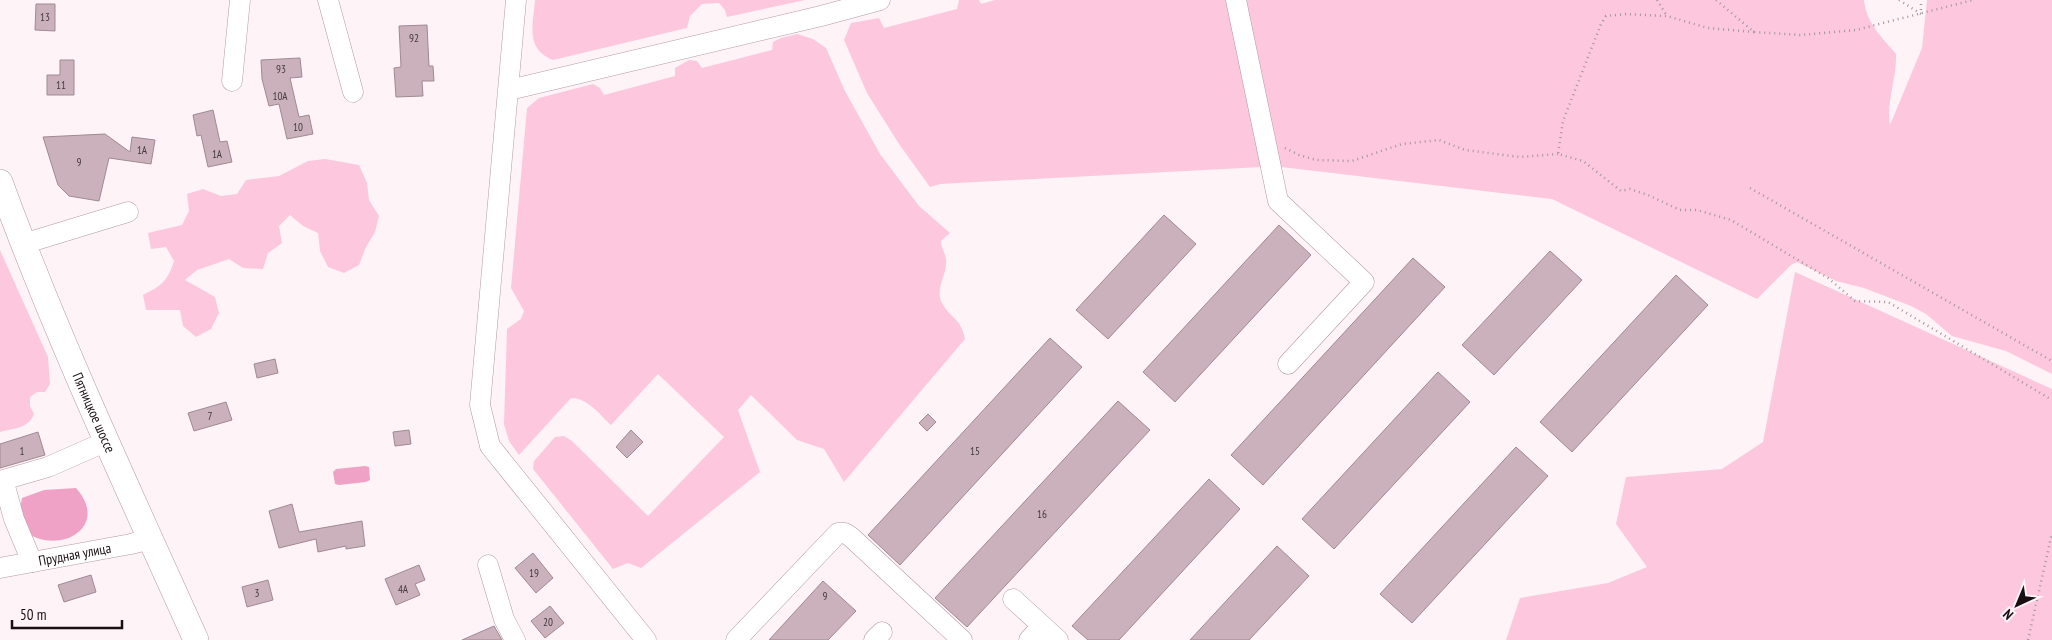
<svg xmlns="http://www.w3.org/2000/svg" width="2052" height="640" font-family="'PT Sans Narrow',sans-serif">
	<rect width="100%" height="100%" fill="#fef3f7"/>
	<!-- green -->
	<path fill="#fdc7de" d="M535,0H805L727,17L725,10L719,3L702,4L690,16L687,28L553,60C525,48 533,26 535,0Z
		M959,0H979L981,4L995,0H1231L1261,167L940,184L930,187L899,144L867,93L844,40L851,23L879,18L884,28L957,9Z
		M1242,0H1864C1866,23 1882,37 1896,54C1897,78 1886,102 1890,125L1922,48L1927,0H2052V374L2006,351L1952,336L1926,314L1911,306L1864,288L1836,281L1797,262L1791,265L1757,299L1552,199L1273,166Z
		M797,34L813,39L826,48L845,91L880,154L919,206L950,233L941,241C941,249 947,255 946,263C946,275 936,289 941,301C949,318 961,317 965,339L844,482L824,449L797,440L751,395L738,410L760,472L641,568L628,563L613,569L533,469L534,461L555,437L564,436L572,441L648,516L724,437L658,374L611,425C599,414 588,398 571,398L519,455L509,441L504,424L507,329L521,319L524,311L511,288L527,108L539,98L593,84L600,88L604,95L675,76V68L689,60L697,61L702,68L772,50L773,42L781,38Z
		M325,159L359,165L367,183L369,200L379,216L375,232L366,247L359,265L344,273L328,267L320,251L318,233L303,226L290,215L279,226L282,243L268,253L263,269L243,268L229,259L197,270L185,280L215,297L219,313L211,329L196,337L183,326L180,310H146L143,295C161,286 168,281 174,261L166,247L151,249L148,233L182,225L189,211L187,194L203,189L221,196L237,194L246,180L279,176L308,161Z
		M0,250L48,357L50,384L45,392H37L30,397V406L34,414C28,429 14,428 0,432Z
		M1795,272L2052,389V640H1506L1520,598L1608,583L1647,567L1616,524L1626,477L1722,469L1763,442Z"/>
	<!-- water -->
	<path fill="#efa2c5" d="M365,466L369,467L370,480L366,482L339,485L335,484L333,472L336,469Z
		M76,488C111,527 59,557 24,531L20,509L22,498L44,490Z"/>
	<!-- building -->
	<path fill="#cab1bb" stroke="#a18993" d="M36,4H55V31L35,30Z
		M427,25L429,66H433L434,81H422L423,96L396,97L394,68L401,67L399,26Z
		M300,58L302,77L290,78L299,117L309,115L313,134L287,139L279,104L269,106L262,79L261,60Z
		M60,60H74V95H47V75H60Z
		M213,110L220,142L227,141L232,162L208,167L201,135L197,136L193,115Z
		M105,134L130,152L132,137L155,140L151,164L109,158L99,201L69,196L58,185L43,137Z
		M1164,215L1196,244L1108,339L1076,310Z
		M1279,225L1311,255L1175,402L1143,372Z
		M1550,251L1582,280L1494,375L1462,345Z
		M1413,258L1445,287L1263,485L1231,455Z
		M1676,275L1708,305L1572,452L1540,422Z
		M1050,338L1082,367L900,565L868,535Z
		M275,359L278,373L257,378L254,364Z
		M1438,372L1470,402L1334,549L1302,519Z
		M1118,401L1150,430L967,627L935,598Z
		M226,402L232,420L194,431L188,413Z
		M928,414L936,422L927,431L919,423Z
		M409,430L411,444L395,446L393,432Z
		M631,430L643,442L627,458L616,447Z
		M38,432L45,455L0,468V444Z
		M1516,447L1548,476L1412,623L1380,594Z
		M1209,479L1240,509L1119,640H1088L1072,626Z
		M292,504L299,532L362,521L365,546L346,549V546L318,552L316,539L279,548L269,511Z
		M1277,546L1309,576L1249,640H1190Z
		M533,553L553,578L536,593L515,568Z
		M419,565L425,580L415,584L420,595L396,605L385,579Z
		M91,575L96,592L64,602L58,585Z
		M268,580L273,600L247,607L242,587Z
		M823,581L856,611L828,640H769Z
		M550,606L564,623L545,638L531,621Z
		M494,626L502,640H462Z"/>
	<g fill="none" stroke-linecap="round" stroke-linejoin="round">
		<!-- minor casing -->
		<g stroke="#b39aa4" stroke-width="21">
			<g id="minor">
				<path d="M328,0L353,92"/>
				<path d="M516,0L480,405L490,446L646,640"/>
				<path d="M1236,0L1278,201L1364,282L1288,364"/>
				<path d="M232,81L240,0"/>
				<path d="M509,90L821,16L880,0"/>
				<path d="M23,244L128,212"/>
				<path d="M3,480L48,467L107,441"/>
				<path d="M6,490L14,519L32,562"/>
				<path d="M488,565L504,619L515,640"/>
				<path id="s1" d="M0,568L131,544L150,539"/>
				<path d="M1013,599L1058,640"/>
				<path d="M736,640L838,533H845L851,537L962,640"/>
				<path d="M874,640L882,632"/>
				<path d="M1029,640L1042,626"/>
			</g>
		</g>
		<!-- major casing -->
		<g stroke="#b39aa4" stroke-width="26">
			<g id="major">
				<path id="s2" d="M0,182C57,338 128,489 196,640"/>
			</g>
		</g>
		<!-- path -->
		<path stroke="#a1979b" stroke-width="2.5" stroke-dasharray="1 4" stroke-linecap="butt" d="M1657,0L1667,16
			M1716,0L1754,32L1801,35L1856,30L1973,0
			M1899,0L1921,14V0
			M1754,32L1708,28L1667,16L1627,14L1606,16L1601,24L1563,121L1558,154L1583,161L1621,191L1630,189L1648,195L1680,210H1697L1731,220L1828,278L1855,301L1888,302L2052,400
			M1285,148L1299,155L1316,160L1352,161L1402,144L1439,140L1465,150L1520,157L1558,154
			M1750,188L2052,361
			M2028,640L2052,533"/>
		<!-- minor -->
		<use href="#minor" stroke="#fff" stroke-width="20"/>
		<!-- major -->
		<use href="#major" stroke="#fff" stroke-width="25"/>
	</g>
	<g text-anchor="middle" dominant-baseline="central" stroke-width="5" stroke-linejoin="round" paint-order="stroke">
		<!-- number labels -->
		<g font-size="11" fill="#44383d">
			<text x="45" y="17">13</text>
			<text x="414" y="38">92</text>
			<text x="281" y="69">93</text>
			<text x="61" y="85">11</text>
			<text x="280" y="96">10А</text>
			<text x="298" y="127">10</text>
			<text x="142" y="150">1А</text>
			<text x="217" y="154">1А</text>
			<text x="79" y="162">9</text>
			<text x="210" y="416">7</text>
			<text x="22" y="451">1</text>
			<text x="975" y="451">15</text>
			<text x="1042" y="514">16</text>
			<text x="534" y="573">19</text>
			<text x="403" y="589">4А</text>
			<text x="257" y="593">3</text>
			<text x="825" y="596">9</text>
			<text x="548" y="622">20</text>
		</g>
		<!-- street labels -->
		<g font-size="14" fill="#180f13" stroke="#fef3f7">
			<text stroke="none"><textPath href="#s2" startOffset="249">Пятницкое шоссе</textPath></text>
			<text stroke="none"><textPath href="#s1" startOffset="76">Прудная улица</textPath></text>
		</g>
	</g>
	<!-- north arrow -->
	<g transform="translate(2017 605) rotate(224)" stroke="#fef3f7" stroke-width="4" paint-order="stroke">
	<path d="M0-4L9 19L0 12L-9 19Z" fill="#180f13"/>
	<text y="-8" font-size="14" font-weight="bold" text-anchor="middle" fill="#180f13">N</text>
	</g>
	<!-- scale -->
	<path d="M12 620v8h110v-8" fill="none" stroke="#180f13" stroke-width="2.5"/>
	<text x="20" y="620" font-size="15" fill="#180f13" stroke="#fef3f7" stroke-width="4" paint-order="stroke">50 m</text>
</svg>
